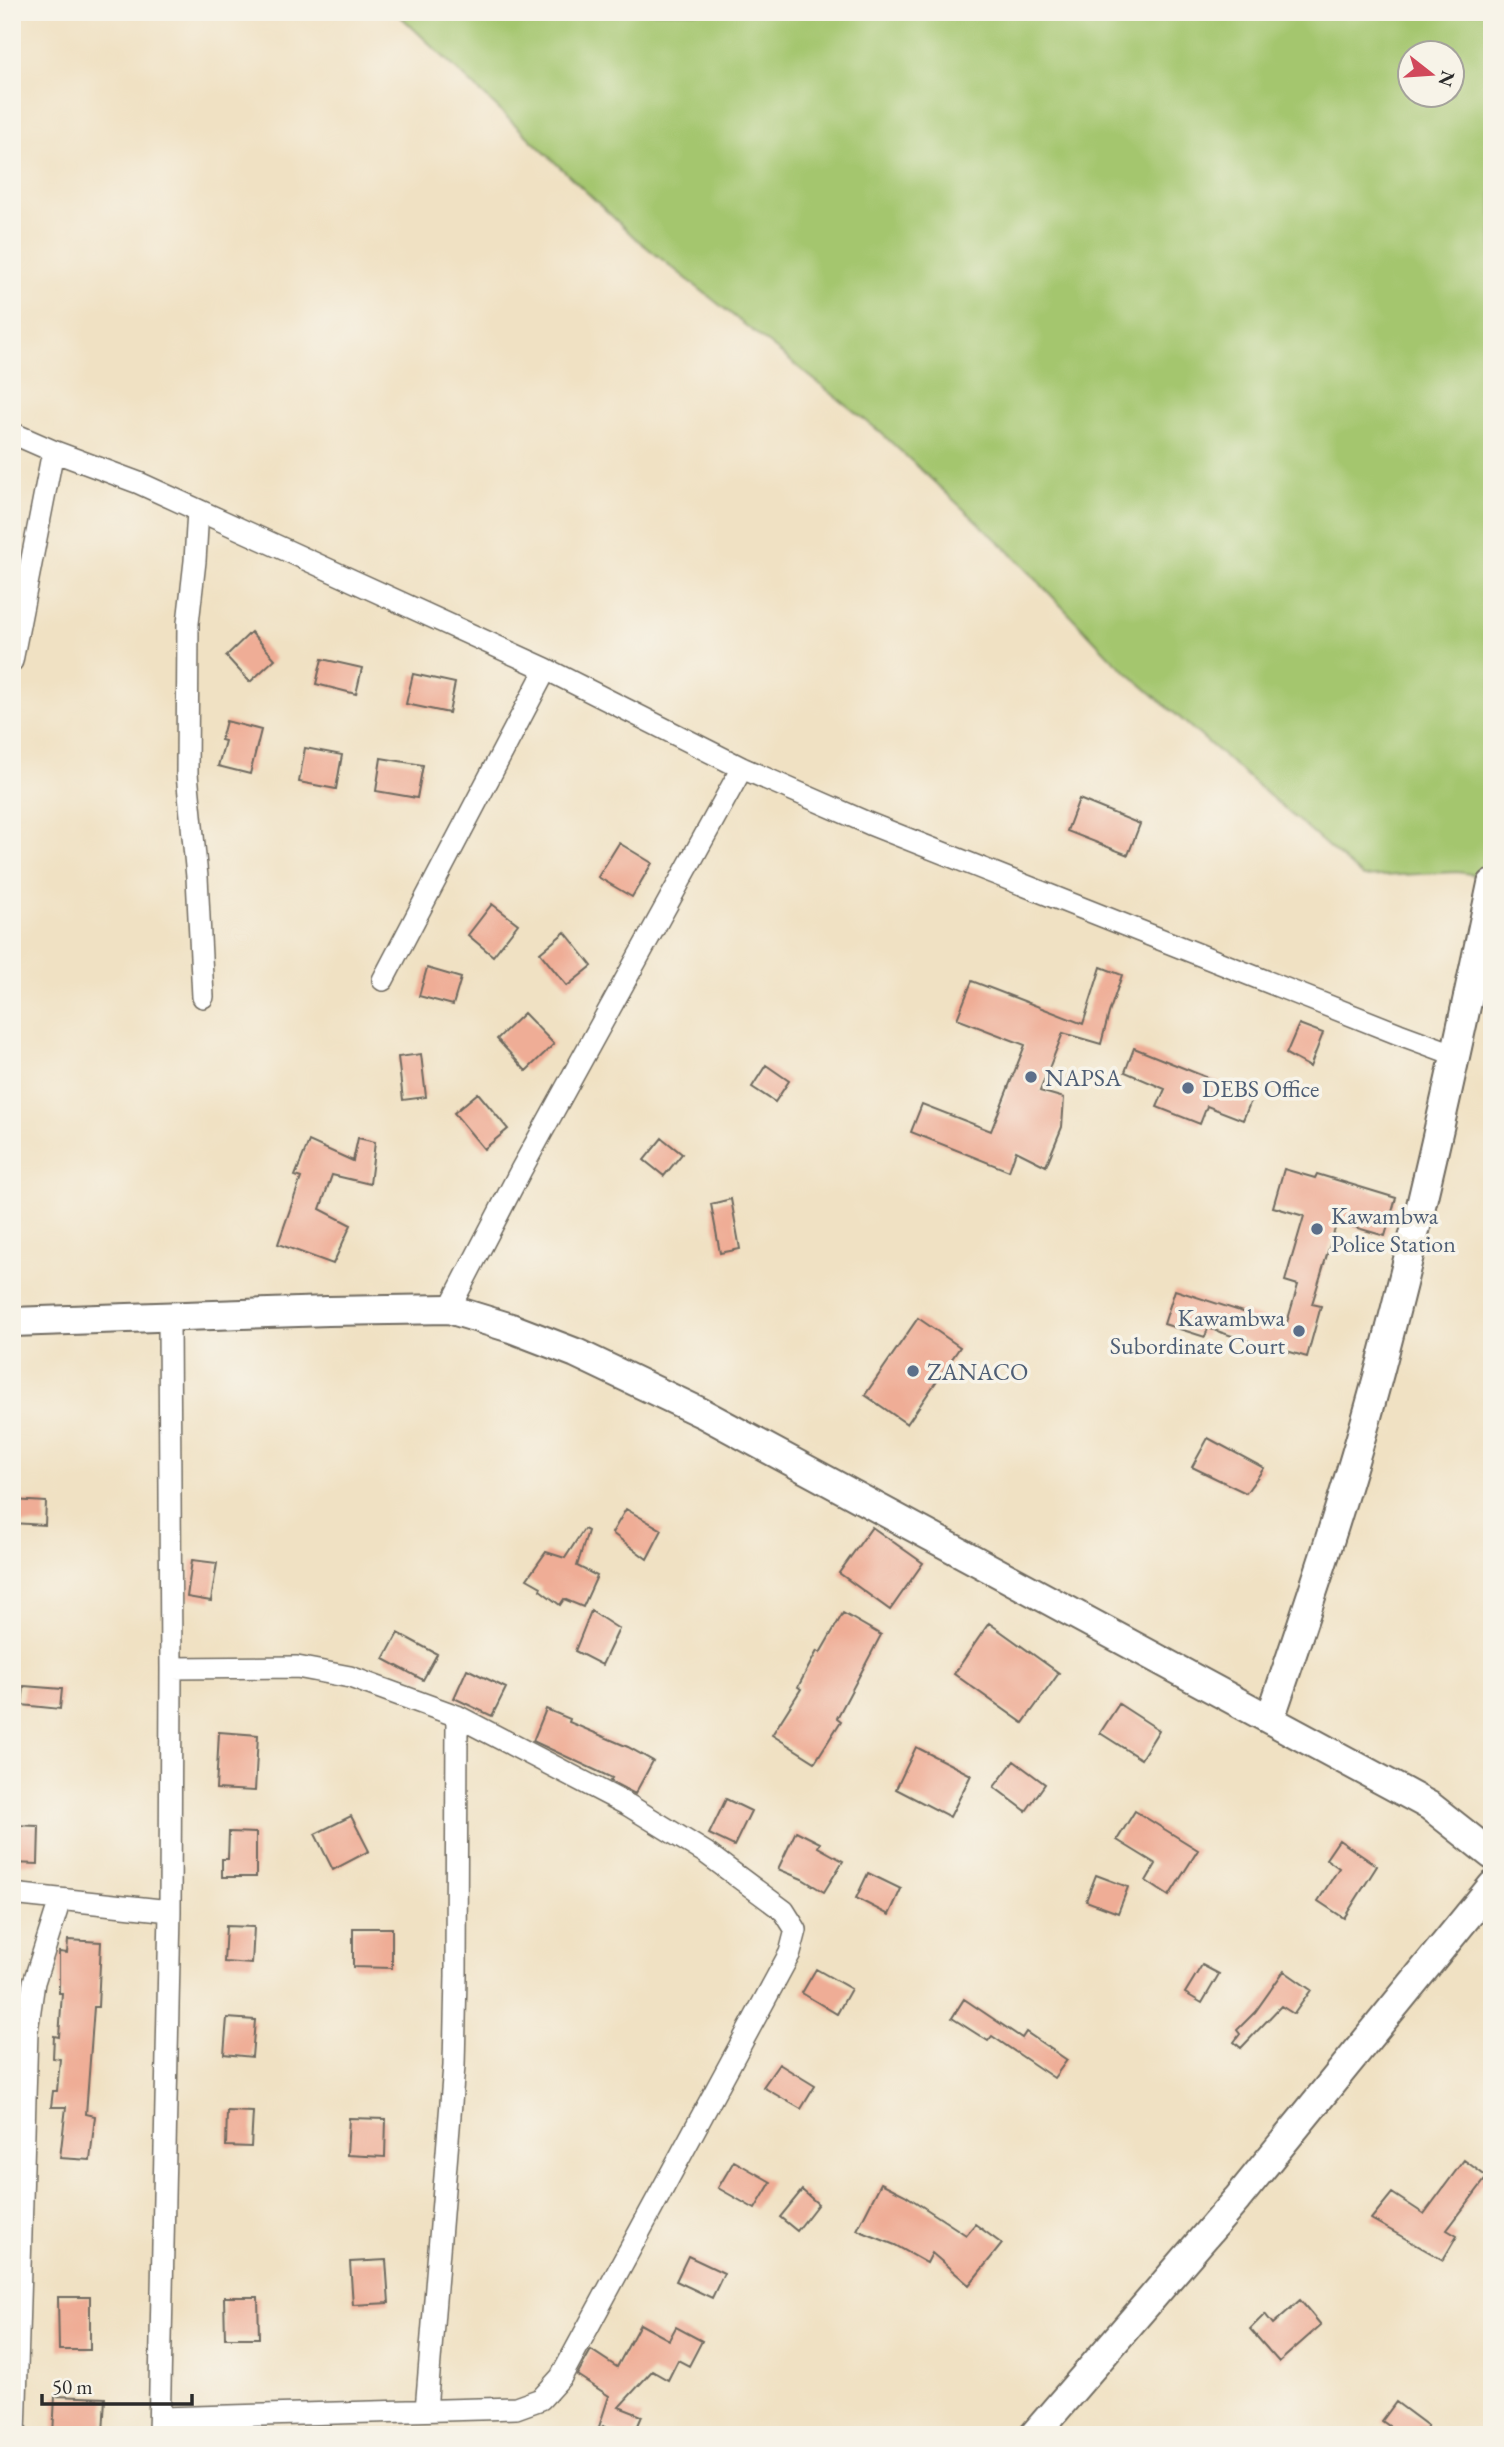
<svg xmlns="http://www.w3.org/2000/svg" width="1504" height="2447" font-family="'EB Garamond',serif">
	<rect width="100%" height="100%" fill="#f7f3e8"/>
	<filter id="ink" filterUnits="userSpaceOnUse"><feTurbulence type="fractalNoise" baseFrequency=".0143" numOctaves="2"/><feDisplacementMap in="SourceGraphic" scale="14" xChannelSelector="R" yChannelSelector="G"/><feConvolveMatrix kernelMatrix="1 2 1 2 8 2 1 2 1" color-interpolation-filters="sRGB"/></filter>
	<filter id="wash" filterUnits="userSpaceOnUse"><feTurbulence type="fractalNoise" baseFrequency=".00686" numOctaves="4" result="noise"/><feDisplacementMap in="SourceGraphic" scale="28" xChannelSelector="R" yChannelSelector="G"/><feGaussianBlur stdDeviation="1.57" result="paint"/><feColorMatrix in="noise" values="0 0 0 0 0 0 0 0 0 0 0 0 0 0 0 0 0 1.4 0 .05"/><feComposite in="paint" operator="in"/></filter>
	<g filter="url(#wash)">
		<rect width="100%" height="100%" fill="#f0e1c3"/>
		<!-- green -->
		<path fill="#a4c66e" stroke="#68784c" stroke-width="2" fill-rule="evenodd" d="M396,12H1492V877L1457,872L1363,877L1112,659L1011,553L879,431L635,238ZM1410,52H1452V94H1410Z"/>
		<g id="blocks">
			<!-- building -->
			<path fill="#efad96" d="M251,632L275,659L250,682L226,656Z
				M322,659L362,668L356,694L316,684Z
				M413,674L455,683L449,713L406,704Z
				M226,721L261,730L250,774L218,766L225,741L221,740Z
				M305,748L342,755L336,789L299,782Z
				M381,758L423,765L417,798L376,791Z
				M1079,799L1140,824L1128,855L1067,831Z
				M619,843L652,863L632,897L598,877Z
				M492,904L518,924L493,956L468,935Z
				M565,932L592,966L567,986L540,953Z
				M1101,967L1122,975L1109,1013L1101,1044L1063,1033L1040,1091L1064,1098L1062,1127L1046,1166L1016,1151L1009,1171L911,1132L922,1104L991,1131L1025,1045L957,1019L972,981L1083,1024Z
				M427,968L461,978L453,1005L419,996Z
				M524,1013L554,1044L526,1071L497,1039Z
				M1299,1024L1323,1033L1310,1067L1286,1054Z
				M1134,1048L1253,1096L1243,1120L1207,1106L1200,1124L1157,1107L1165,1089L1125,1072Z
				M421,1054L426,1097L403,1100L398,1057Z
				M766,1065L789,1081L775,1102L752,1087Z
				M478,1093L508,1129L484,1149L454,1113Z
				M358,1138L375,1142L370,1184L332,1175L320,1209L351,1225L333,1264L278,1244L301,1178L295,1176L309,1141L353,1161Z
				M662,1138L682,1154L664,1176L644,1160Z
				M1284,1169L1315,1178L1317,1174L1396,1198L1385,1236L1337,1222L1312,1304L1321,1306L1307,1357L1270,1346L1269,1348L1208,1328L1205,1337L1164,1324L1175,1290L1286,1326L1298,1285L1285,1281L1304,1216L1273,1207Z
				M731,1199L740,1249L720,1253L711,1204Z
				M918,1318L960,1347L907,1424L865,1395Z
				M1208,1438L1264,1468L1246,1493L1192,1467Z
				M12,1500L46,1502L45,1525L12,1523Z
				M626,1509L662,1530L647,1559L612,1533Z
				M872,1527L923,1563L890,1610L839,1573Z
				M584,1529L588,1531L577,1566L597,1576L583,1607L564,1599L560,1605L540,1590L541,1587L527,1579L546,1552L565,1558Z
				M192,1560L217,1563L211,1601L187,1597Z
				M591,1611L619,1629L602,1665L575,1651Z
				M843,1613L881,1635L837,1718L841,1721L815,1762L772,1735L801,1689L798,1687L817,1651L820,1653Z
				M989,1623L1059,1673L1023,1723L954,1674Z
				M398,1633L437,1654L423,1680L384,1659Z
				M467,1669L506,1688L492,1716L454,1698Z
				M24,1686L62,1689L60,1709L22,1705Z
				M1119,1704L1159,1730L1141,1759L1100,1733Z
				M546,1709L570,1719L569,1722L628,1747L653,1761L635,1794L610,1781L612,1778L533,1741Z
				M219,1732L258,1735L255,1791L216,1789Z
				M916,1747L971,1775L950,1817L896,1789Z
				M1014,1761L1045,1784L1026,1811L994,1787Z
				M726,1799L751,1811L734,1846L709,1834Z
				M1135,1811L1198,1850L1169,1896L1146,1881L1156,1864L1117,1840Z
				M351,1816L369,1851L333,1870L315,1834Z
				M12,1825L39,1826L38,1864L12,1863Z
				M796,1831L820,1843L818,1847L843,1861L824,1892L802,1879L778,1869Z
				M229,1832L256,1833V1877H222V1859H228Z
				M1339,1840L1377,1866L1344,1918L1318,1901L1339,1868L1326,1859Z
				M868,1873L901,1889L889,1915L856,1898Z
				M1096,1875L1128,1887L1118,1913L1086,1901Z
				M226,1926L254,1927L252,1964L224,1962Z
				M353,1928H392V1968L353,1967Z
				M68,1940L101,1942L98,2007H94L86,2114L95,2116L90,2160L60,2158L66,2107H51L53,2091H57L60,2059L53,2058L54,2036L59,2037L62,1993H59V1952L67,1953Z
				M1202,1965L1219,1974L1202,2003L1185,1993Z
				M816,1969L851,1989L837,2014L802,1993Z
				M1284,1971L1311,1990L1294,2014L1281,2006L1241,2048L1234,2042L1240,2034L1237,2030L1255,2012Z
				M964,1999L1022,2038L1026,2032L1067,2060L1054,2078L992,2036L988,2041L952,2018Z
				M227,2018L255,2020L252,2057L224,2054Z
				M779,2064L815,2086L801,2109L763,2087Z
				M227,2111L253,2112L251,2147L226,2146Z
				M349,2118L386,2119L385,2157L347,2155Z
				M1464,2160L1487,2177L1447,2230L1457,2236L1443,2260L1371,2219L1392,2193L1424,2214Z
				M734,2161L771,2182L755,2209L718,2188Z
				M881,2183L905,2195L966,2235L975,2224L1002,2244L969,2285L932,2253L927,2263L895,2245L857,2230Z
				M802,2190L818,2204L797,2231L780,2217Z
				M688,2256L724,2273L712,2298L676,2281Z
				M386,2260L389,2303L353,2305L350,2262Z
				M58,2297H90V2350H59Z
				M224,2297H258L259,2338H225Z
				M1300,2300L1321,2325L1279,2362L1250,2329L1265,2314L1273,2324Z
				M640,2324L669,2340L676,2327L702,2341L689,2366L678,2360L668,2380L652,2371L619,2407L642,2416L634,2435H625L603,2426L597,2433L609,2396L577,2375L591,2350L617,2367Z
				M55,2396L105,2398L103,2434L73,2432V2435H53Z
				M1396,2402L1428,2426L1420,2435H1402L1382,2421Z"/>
		</g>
	</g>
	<g filter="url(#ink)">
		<use href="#blocks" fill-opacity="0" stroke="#706b60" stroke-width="2"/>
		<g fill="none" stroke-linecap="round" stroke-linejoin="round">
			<!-- minor casing -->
			<g stroke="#706b60" stroke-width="24">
				<path id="minor" d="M12,433L53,451L139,483L546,669L742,768L870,824L1399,1034L1456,1055
					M198,510L195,561L188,623L187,774L197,877L203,997
					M12,661L53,451
					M383,980L546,669
					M449,1309L521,1170L742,768
					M12,1894L170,1911
					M426,2410L454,2066L456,1976L457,1716
					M160,2418L516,2408L541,2399L561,2377L790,1953L796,1930L784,1911L706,1853L628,1805L457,1716L350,1677L297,1667L171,1668
					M15,2435L27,2031L34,1982L60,1900
					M159,2435L170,1911L171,1668L169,1318"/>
			</g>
			<!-- secondary casing -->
			<g stroke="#706b60" stroke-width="32">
				<path id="secondary" d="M12,1322L328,1311L449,1309L511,1328L576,1353L702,1413L1430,1806L1492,1855
					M1270,1719C1311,1598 1352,1477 1384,1354C1425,1198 1459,1041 1492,884
					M1034,2435L1237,2199L1492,1886"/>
			</g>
			<!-- minor -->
			<use href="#minor" stroke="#fff" stroke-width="21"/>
			<!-- secondary -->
			<use href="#secondary" stroke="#fff" stroke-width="28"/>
		</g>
	</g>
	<!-- markers -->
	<g fill="#5c6f8a" stroke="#f7f3e8" stroke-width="2.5">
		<circle cx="1031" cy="1077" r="7"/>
		<circle cx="1188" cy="1088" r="7"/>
		<circle cx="1317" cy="1229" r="7"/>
		<circle cx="1299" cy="1331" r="7"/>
		<circle cx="913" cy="1371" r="7"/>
	</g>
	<g text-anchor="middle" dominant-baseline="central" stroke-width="7" stroke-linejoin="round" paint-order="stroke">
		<!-- service labels -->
		<g font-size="24" fill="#4e5e75" stroke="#f7f3e8" text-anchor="start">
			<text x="1045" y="1077">NAPSA</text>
			<text x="1202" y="1088">DEBS Office</text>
			<text x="1331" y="1215">Kawambwa<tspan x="1331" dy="28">Police Station</tspan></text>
			<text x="1285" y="1317" text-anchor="end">Kawambwa<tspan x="1285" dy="28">Subordinate Court</tspan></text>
			<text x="927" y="1371">ZANACO</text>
		</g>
	</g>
	<!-- margin -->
	<rect width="1504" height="2447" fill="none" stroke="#f7f3e8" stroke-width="42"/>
	<!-- north arrow -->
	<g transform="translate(1431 74) rotate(107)"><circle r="33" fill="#f7f3e8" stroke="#a5a39c" stroke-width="2"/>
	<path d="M0-5L12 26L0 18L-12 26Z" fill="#d1495b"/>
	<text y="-10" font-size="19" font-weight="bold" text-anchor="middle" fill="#2b2b2b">N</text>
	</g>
	<!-- scale -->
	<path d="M42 2394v10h150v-10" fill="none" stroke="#2b2b2b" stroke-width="3.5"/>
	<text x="52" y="2394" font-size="21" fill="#2b2b2b" stroke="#f7f3e8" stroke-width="5" paint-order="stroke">50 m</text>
</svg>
